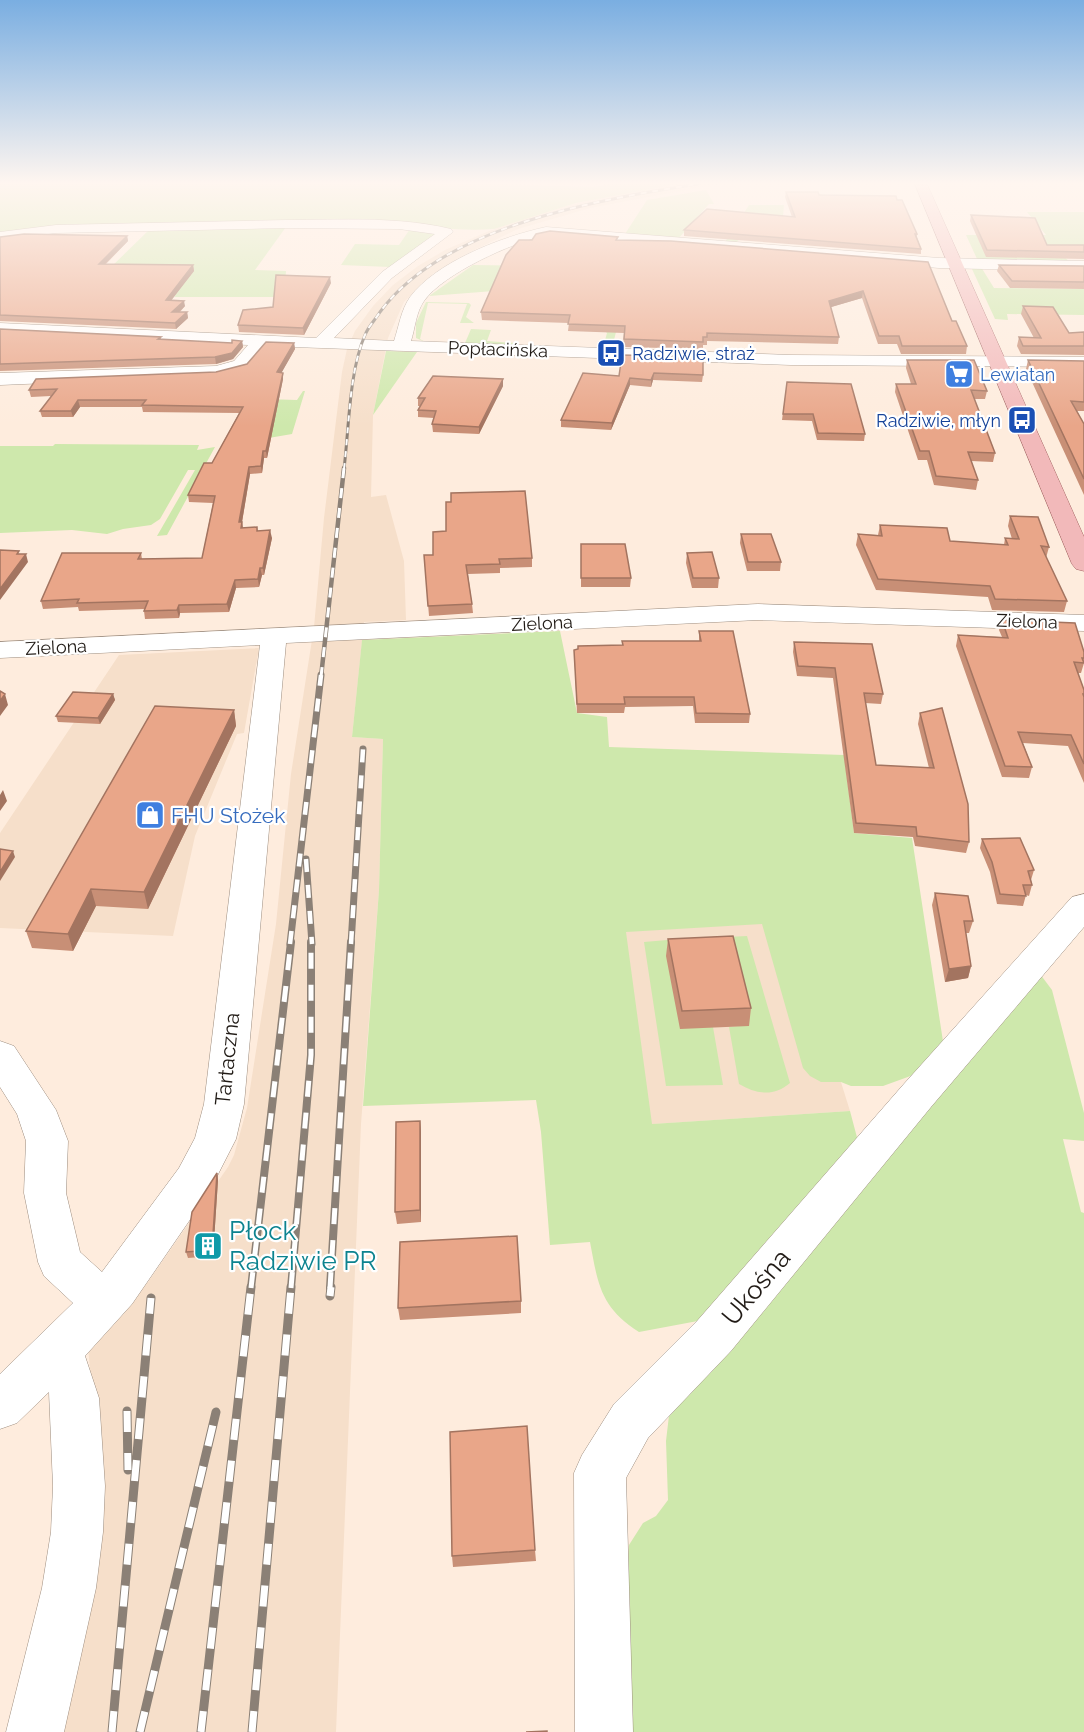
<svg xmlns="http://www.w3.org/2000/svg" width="1084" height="1732" font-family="Raleway,sans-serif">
	<rect width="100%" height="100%" fill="#feecdd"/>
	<!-- built -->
	<path fill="#f6dfca" d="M677,184H718L590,208L518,229L495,240L462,256L433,274L419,287L404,302L388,338L373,415L371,497L386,495L404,561L406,620L364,622L352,737L383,739L379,890L361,1124L336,1732H61L97,1452L88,1346L148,1282L228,1167L234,1155L247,1108L276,924L291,774L314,627L324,518L342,372L347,349L355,331L373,306L393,285L418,266L445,250L489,231L538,213L607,196Z
		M259,648L244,733L237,734L195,836L173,936L0,928V833L119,655Z
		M783,896L850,1111L623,1126L588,904Z"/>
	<!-- green -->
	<path fill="#cee8ac" d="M0,184H499L593,187L609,184H677L576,203L494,229C464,231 436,228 406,224L0,234Z
		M706,190L714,204H709L678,239L625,234L647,200Z
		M749,205H784L782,227L743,235L736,243L725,242Z
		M1027,212H1084V250H1057L1071,263L978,261L966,235H1046Z
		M286,227L255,270L286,271L284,297H174L194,270L109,269L150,229Z
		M410,229L440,233L390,267L341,265L355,244L399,245Z
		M473,265L537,266L618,324L612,348H603L607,333L599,324L494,291L429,296Z
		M981,267L994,288L1084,289V315L1007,314L1008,320L995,319L972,269Z
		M426,302L469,303L471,305L466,317L474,323H460L467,304L428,303L420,339L425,342L416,338V323Z
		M471,329L491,330L487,341L515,343L511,345L465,343Z
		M386,351L417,352L373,415Z
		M303,391H305L292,434L239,443L265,399L297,400Z
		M55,444L199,445L197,450L215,447L167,535L157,536L195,470H188L160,519L151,525L123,529L107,534L72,530L0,533V446H53Z
		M560,631L577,713L607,717L609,747L844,755L854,833L912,838L944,1048L916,1074L883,1086H851L841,1082H821L810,1076L803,1068L762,924L626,932L652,1124L850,1111L859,1145L703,1320L639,1332C600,1307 598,1284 590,1242L550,1245L541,1132L536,1100L363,1106L379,890L383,739L352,737L362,640Z
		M747,936L790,1083C774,1097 756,1094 739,1084L729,1027L749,1025L687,939Z
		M679,939L680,1028L713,1027L723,1085L666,1086L644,942Z
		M1037,970L1052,990L1084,1113V1141L1063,1139L1081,1212L1084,1213V1732H622L624,1619L629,1545L643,1523L656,1516L668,1500L666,1441L670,1407Z"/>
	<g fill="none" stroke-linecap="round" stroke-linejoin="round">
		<!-- minor casing -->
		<g stroke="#9d8d7f" stroke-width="1">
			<path id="minor" d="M286,220C341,220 398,216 451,229L453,232L392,278L334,338L394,341C399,326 401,310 410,297C437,261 504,236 546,227L939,258L1084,261V271L939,268L546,235C512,243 444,273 424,301C416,312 415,329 411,341L791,355L1084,357V367L791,365L266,346L247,368L216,376L0,385V373L216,366L234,361L248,345L0,333V323L316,338L382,272L435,234L399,229L286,228L56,233L0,240V232L56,225Z
				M758,604L1084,615V631L758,620L286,643L244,1104L236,1139L209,1192L132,1304L85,1356L99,1398L105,1486L103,1532L96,1588L64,1732H6L42,1588L51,1532L53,1486L49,1392L17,1423L0,1429V1374L73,1303L44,1276L38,1262L24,1193L26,1141L17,1114L0,1087V1041L14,1046L56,1110L68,1141L66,1193L80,1252L102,1272L179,1168L195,1138L204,1104L260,645L0,658V642Z
				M1084,894V927L931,1107L731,1351L648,1438L626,1478L633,1732H575L574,1473L582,1455L614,1404L697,1321L903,1085L1072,897Z"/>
		</g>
		<!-- major casing -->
		<g stroke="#a46463" stroke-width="1">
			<path id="major" d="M915,184H927L1084,537V571L1076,569L1072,564Z"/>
		</g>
		<!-- minor -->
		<use href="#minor" fill="#fff" fill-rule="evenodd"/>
		<!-- major -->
		<use href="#major" fill="#f2b9ba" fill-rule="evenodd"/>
		<!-- rail-far4 casing -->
		<g stroke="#8b8076" stroke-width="3">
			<path id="rail-far4" d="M344,469C349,429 349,371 365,335C368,327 375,320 380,312C443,226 597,200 697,184"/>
		</g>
		<!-- rail-far3 casing -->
		<g stroke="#8b8076" stroke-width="4.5">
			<path id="rail-far3" d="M321,677L344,468"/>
		</g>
		<!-- rail-far2 casing -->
		<g stroke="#8b8076" stroke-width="7">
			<path id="rail-far2" d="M306,859L312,944
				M290,944L321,675
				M351,944L363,749"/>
		</g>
		<!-- rail-far1 casing -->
		<g stroke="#8b8076" stroke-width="8">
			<path id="rail-far1" d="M251,1288L291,942
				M291,1288L311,1055V942
				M330,1288L351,942"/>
		</g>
		<!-- rail casing -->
		<g stroke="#8b8076" stroke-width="9">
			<path id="rail" d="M330,1296L331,1287
				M127,1411L128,1470
				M112,1732L151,1298
				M140,1732L216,1412
				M201,1732L251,1287
				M252,1732L291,1287"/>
		</g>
		<!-- rail-far4 -->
		<use href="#rail-far4" stroke="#fff" stroke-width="2" stroke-dasharray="6" stroke-linecap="butt"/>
		<!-- rail-far3 -->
		<use href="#rail-far3" stroke="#fff" stroke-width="3" stroke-dasharray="10" stroke-linecap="butt"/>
		<!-- rail-far2 -->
		<use href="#rail-far2" stroke="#fff" stroke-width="4.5" stroke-dasharray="13" stroke-linecap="butt"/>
		<!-- rail-far1 -->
		<use href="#rail-far1" stroke="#fff" stroke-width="5" stroke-dasharray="16" stroke-linecap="butt"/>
		<!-- rail -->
		<use href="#rail" stroke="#fff" stroke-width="7" stroke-dasharray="21" stroke-linecap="butt"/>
	</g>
	<!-- wall -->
	<path fill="#c88f76" d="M786,192L897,200L917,234V237L921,249V254L684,236V230L792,217L785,197Z
		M971,215L1047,245H1084V259L986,257L970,221Z
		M127,236L128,241L106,264L193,265L194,271L171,300L185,306L180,312H187L188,318L176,329L0,321V237Z
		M532,240H618L928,262L952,321L967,346L966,354H901L897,344H878L862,298L831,307L839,337L838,344L707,341V345H703V349L623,347L624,333L568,331L569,323L482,320L481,312Z
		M999,265L1084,266V289L1010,288L997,271Z
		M331,283L304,335L239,332L238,325L273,307Z
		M1023,306L1069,333L1084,332V355L1021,354L1017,346L1019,337L1034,338L1021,314Z
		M0,329L161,337V340L232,343L242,341L243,347L233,359L216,364L0,371Z
		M294,343L295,349L281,373H283V379L267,458H264L262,473L250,474L242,522L243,528L257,527L258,531L272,538L264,575H262L259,587L236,588L229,612L180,613L179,618L145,619L144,611L145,609L79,611L78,607L43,609L41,601L141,553L142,559L202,558L213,503L189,502L188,495L212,463L239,413L143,412L142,407H80L73,417H42L40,411L51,396L31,397L29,390L216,372L247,364Z
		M622,355L703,375L702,382L653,380L651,387L630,385L611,430L561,427V420L619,376Z
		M907,360L987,391L985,399H974L995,453L993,462L971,461L978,480L976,490L934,485L927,460H918L895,392L896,384H911L906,368Z
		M1028,360L1084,361V411H1077L1084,424V495L1026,369Z
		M787,382L865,434L864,441L817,440L812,421L782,420Z
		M503,386L479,434L433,432L432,424L434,418L418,417V410L420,406H418V398Z
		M1010,516L1049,547L1046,558L1067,601L1064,612L992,610L988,597L876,590L856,545L858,534L878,535L880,525L950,541L1004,545L1005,538L1012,539L1008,526Z
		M741,534L781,562L780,571H747L740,543Z
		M581,544L631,578L630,587H581Z
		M687,553L719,578L718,588H692L686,563Z
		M424,555L532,558V567L500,568V573L468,574L472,604L473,613L429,616Z
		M1002,620L1084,652V663L1081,673H1078L1084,690V783L1068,746L1023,743L1032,767L1029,778L1002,777L956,646L958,635L1002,637L999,630Z
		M699,631L750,714L749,723H695L693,706L625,707L624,713H577L574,650L622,645V641H699Z
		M794,642L883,694L881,704L865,703L876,765L929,768L918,724L920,713L969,842L966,853L915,846L913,837L854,833L833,678L797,676L793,652Z
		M113,694L115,700L100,724L58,722L56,716Z
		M234,710L236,726L148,909L96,906L73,951L32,948L26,931Z
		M982,839L1034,870L1031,880L1032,885L1029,896L1026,895L1023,906L997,904L990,872L980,848Z
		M935,893L973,921L969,933H966L971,966L968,978L945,982L932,905Z
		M668,939L751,1008L749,1026L680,1029L666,956Z
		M420,1121L421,1133V1222L397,1224L395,1212Z
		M217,1173L218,1180L213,1256L188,1258L186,1252Z
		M521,1301V1313L400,1320L398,1308Z
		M535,1550L536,1561L453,1567L452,1556Z"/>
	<!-- shaded-wall -->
	<path fill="#a37460" d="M127,236L128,241L100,269L99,264Z
		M193,265L194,271L167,306L166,300Z
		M330,277L331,283L304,335L303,328Z
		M863,291L862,298L828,308L829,301Z
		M184,301L185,306L173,318L172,312Z
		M187,312L188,318L176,329L175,323Z
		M242,341L243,347L233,359L216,364L215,357Z
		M294,343L295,349L278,379L277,372Z
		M283,373V379L267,458L266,451Z
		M654,373L653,380L651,387V380Z
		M630,378V385L611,430L612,423Z
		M503,379V386L479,434V427Z
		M78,400L80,407L73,417L71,411Z
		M263,451L264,458L262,473L261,466Z
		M249,467L250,474L242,522L243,529L242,535L239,522Z
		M270,530L272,538L264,575L263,568Z
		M26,554L28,562L0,600V589Z
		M260,568L262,575L259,587L258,579Z
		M235,580L236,588L229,612L227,604Z
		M179,605L180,613L179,618L177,610Z
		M5,694L8,705L0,716V701Z
		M113,694L115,700L100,724L98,718Z
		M234,710L236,726L148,909L144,892Z
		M3,790L7,801L0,811V795Z
		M13,851L15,857L0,881V872Z
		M91,889L96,906L73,951L68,934Z
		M971,966L968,978L945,982L949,969Z
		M420,1121L421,1133V1222L420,1210Z
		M217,1173L218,1180L213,1256L212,1250Z"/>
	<!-- building -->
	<path fill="#e9a689" stroke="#a37460" stroke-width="1.5" d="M786,192H818L819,195L896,196L897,200H902L917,234H915L921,249L684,230L707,209L795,217Z
		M971,215L1035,218L1047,245H1084V252L987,250Z
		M550,231L618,237L616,240L671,241L928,262L952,321H956L967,346H902L899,336H879L863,291L829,301L839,337L707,333V337H703V342L624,339L625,326L568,324L570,315L481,312L506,255L519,240H532L536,234Z
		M24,234L127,236L99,264L193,265L166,300L184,301L172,312H187L175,323L0,315V237Z
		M999,265L1084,266V282L1012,281Z
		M276,275L330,277L303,328L238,325L243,310L273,307Z
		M1023,306L1053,307L1069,333L1084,332V346H1023L1019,337L1041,338Z
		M0,329L161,337L158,339L232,343V340L242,341L232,353L215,357L0,364Z
		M266,342L294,343L277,372L283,373L266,451H263L261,466L249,467L239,522H242L241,528L257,527V531L270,530L263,568H260L258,579L235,580L227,604L179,605L177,610L144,611L148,601L77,603L79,599L41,601L62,553H141L138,559L202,558L215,496L188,495L204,463H212L243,407L142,405L146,400H78L71,411H40L57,389L29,390L36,379L216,372L247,364Z
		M622,355L703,357V375L654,373L651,380L630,378L612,423L561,420L583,373L619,376Z
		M907,360H974L987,391L971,390L995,453L968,452L978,480L936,476L929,451H920L896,384H916Z
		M1028,360L1084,361V402L1071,401L1084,424V479Z
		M433,376L503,379L479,427L432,424L436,411L418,410L425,398H418Z
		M787,382L851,384L865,434L818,433L813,414H783Z
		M525,491L532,558L499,559L500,564L466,565L472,604L428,606L424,555H433V532L446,531V502H451V493Z
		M1010,516L1038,517L1049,547L1041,546L1067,601L995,599L990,586L878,579L858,534L882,536L880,525L947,528L950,541L1008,545L1005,538L1019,539Z
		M741,534H771L781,562H748Z
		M581,544H625L631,578H581Z
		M0,550L19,551L17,554H26L0,589Z
		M712,552L719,578H693L687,553Z
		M1002,620L1075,623L1084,652V658H1082L1084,663L1074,662L1084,690V694H1083L1084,697V764L1071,735L1018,732L1032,767L1005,766L958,635L1008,638Z
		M699,631H733L750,714L696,713L694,697H624L625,704H577L574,650L578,649V646L623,645L622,641H701Z
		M794,642L872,644L883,694L864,693L876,765L934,768L920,713L942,708L968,804L969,842L917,836L916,827L856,823L835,668L798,666Z
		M0,691L5,694L0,701Z
		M73,692L113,694L98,718L56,716Z
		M155,706L234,710L144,892L91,889L68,934L26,931Z
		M1020,838L1034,870L1028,871L1032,885H1023L1026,896L1000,894L992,862L982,839Z
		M0,849L13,851L0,872Z
		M935,893L968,896L973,921H964L971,966L949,969Z
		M733,936L751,1008L682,1011L668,939Z
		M420,1121V1210L395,1212L396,1122Z
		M217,1173L212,1250L186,1252L192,1212Z
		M517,1236L521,1301L398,1308L400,1242Z
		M527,1426L535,1550L452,1556L450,1432Z
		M547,1731V1732H526Z"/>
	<!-- sky -->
	<linearGradient id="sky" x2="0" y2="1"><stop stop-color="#7aaee1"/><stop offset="0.43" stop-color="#fff6f0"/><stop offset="1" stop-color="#fff6f0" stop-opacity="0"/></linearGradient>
	<rect width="1084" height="426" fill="url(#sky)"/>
	<!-- icons -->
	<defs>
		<g id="bus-square" transform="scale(1.5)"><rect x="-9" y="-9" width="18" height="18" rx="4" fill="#1a4fb4" stroke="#fff"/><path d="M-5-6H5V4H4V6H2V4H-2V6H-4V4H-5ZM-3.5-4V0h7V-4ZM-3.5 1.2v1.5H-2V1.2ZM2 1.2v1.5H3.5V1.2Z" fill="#fff"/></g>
		<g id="supermarket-square" transform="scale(1.5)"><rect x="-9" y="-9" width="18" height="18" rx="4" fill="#3f7fe0" stroke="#fff"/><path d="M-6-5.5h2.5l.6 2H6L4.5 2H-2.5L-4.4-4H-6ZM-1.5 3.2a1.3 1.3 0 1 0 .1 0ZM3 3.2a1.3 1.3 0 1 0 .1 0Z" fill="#fff"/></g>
		<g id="shop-square" transform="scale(1.5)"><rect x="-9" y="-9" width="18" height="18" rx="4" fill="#3f7fe0" stroke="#fff"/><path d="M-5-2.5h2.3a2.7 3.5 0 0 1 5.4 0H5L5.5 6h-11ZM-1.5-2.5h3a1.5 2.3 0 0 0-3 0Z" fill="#fff"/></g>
		<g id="building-square" transform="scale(1.5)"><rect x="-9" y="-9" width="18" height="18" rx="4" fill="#0f9aa8" stroke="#fff"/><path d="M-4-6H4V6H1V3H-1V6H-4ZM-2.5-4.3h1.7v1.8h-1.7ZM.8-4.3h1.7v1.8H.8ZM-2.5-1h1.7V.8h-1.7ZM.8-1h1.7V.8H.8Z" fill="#fff"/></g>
	</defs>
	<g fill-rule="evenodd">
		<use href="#bus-square" x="611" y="353"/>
		<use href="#supermarket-square" x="959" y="374"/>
		<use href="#bus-square" x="1022" y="420"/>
		<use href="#shop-square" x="150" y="815"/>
		<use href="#building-square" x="208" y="1246"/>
	</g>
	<g text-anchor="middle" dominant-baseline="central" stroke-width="4.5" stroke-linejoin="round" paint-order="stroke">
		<!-- far-street labels -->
		<g font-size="18" fill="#211b16" stroke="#fff">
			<text transform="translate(498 349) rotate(2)">Popłacińska</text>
			<text transform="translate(1027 621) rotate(2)">Zielona</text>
			<text transform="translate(542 623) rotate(-3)">Zielona</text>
			<text transform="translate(56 647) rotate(-3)">Zielona</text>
		</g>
		<!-- far-transit labels -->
		<g font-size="18" fill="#164399" stroke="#fff" text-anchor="start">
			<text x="632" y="353">Radziwie, straż</text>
			<text x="1001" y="420" text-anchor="end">Radziwie, młyn</text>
		</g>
		<!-- far-shop labels -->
		<g font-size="18" fill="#366cbe" stroke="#fff" text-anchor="start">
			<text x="980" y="374">Lewiatan</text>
		</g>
		<!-- shop labels -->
		<g font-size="21" fill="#366cbe" stroke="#fff" text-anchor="start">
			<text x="171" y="815">FHU Stożek</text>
		</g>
		<!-- street labels -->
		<g font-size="21" fill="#211b16" stroke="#fff">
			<text transform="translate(227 1059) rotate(-84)">Tartaczna</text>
		</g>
		<!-- near-culture labels -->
		<g font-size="26" fill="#0d838f" stroke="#fff" text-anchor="start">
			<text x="229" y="1231">Płock<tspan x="229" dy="30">Radziwie PR</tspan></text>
		</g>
		<!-- near-street labels -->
		<g font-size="26" fill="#211b16" stroke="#fff">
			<text transform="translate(756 1287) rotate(-50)">Ukośna</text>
		</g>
	</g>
</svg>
